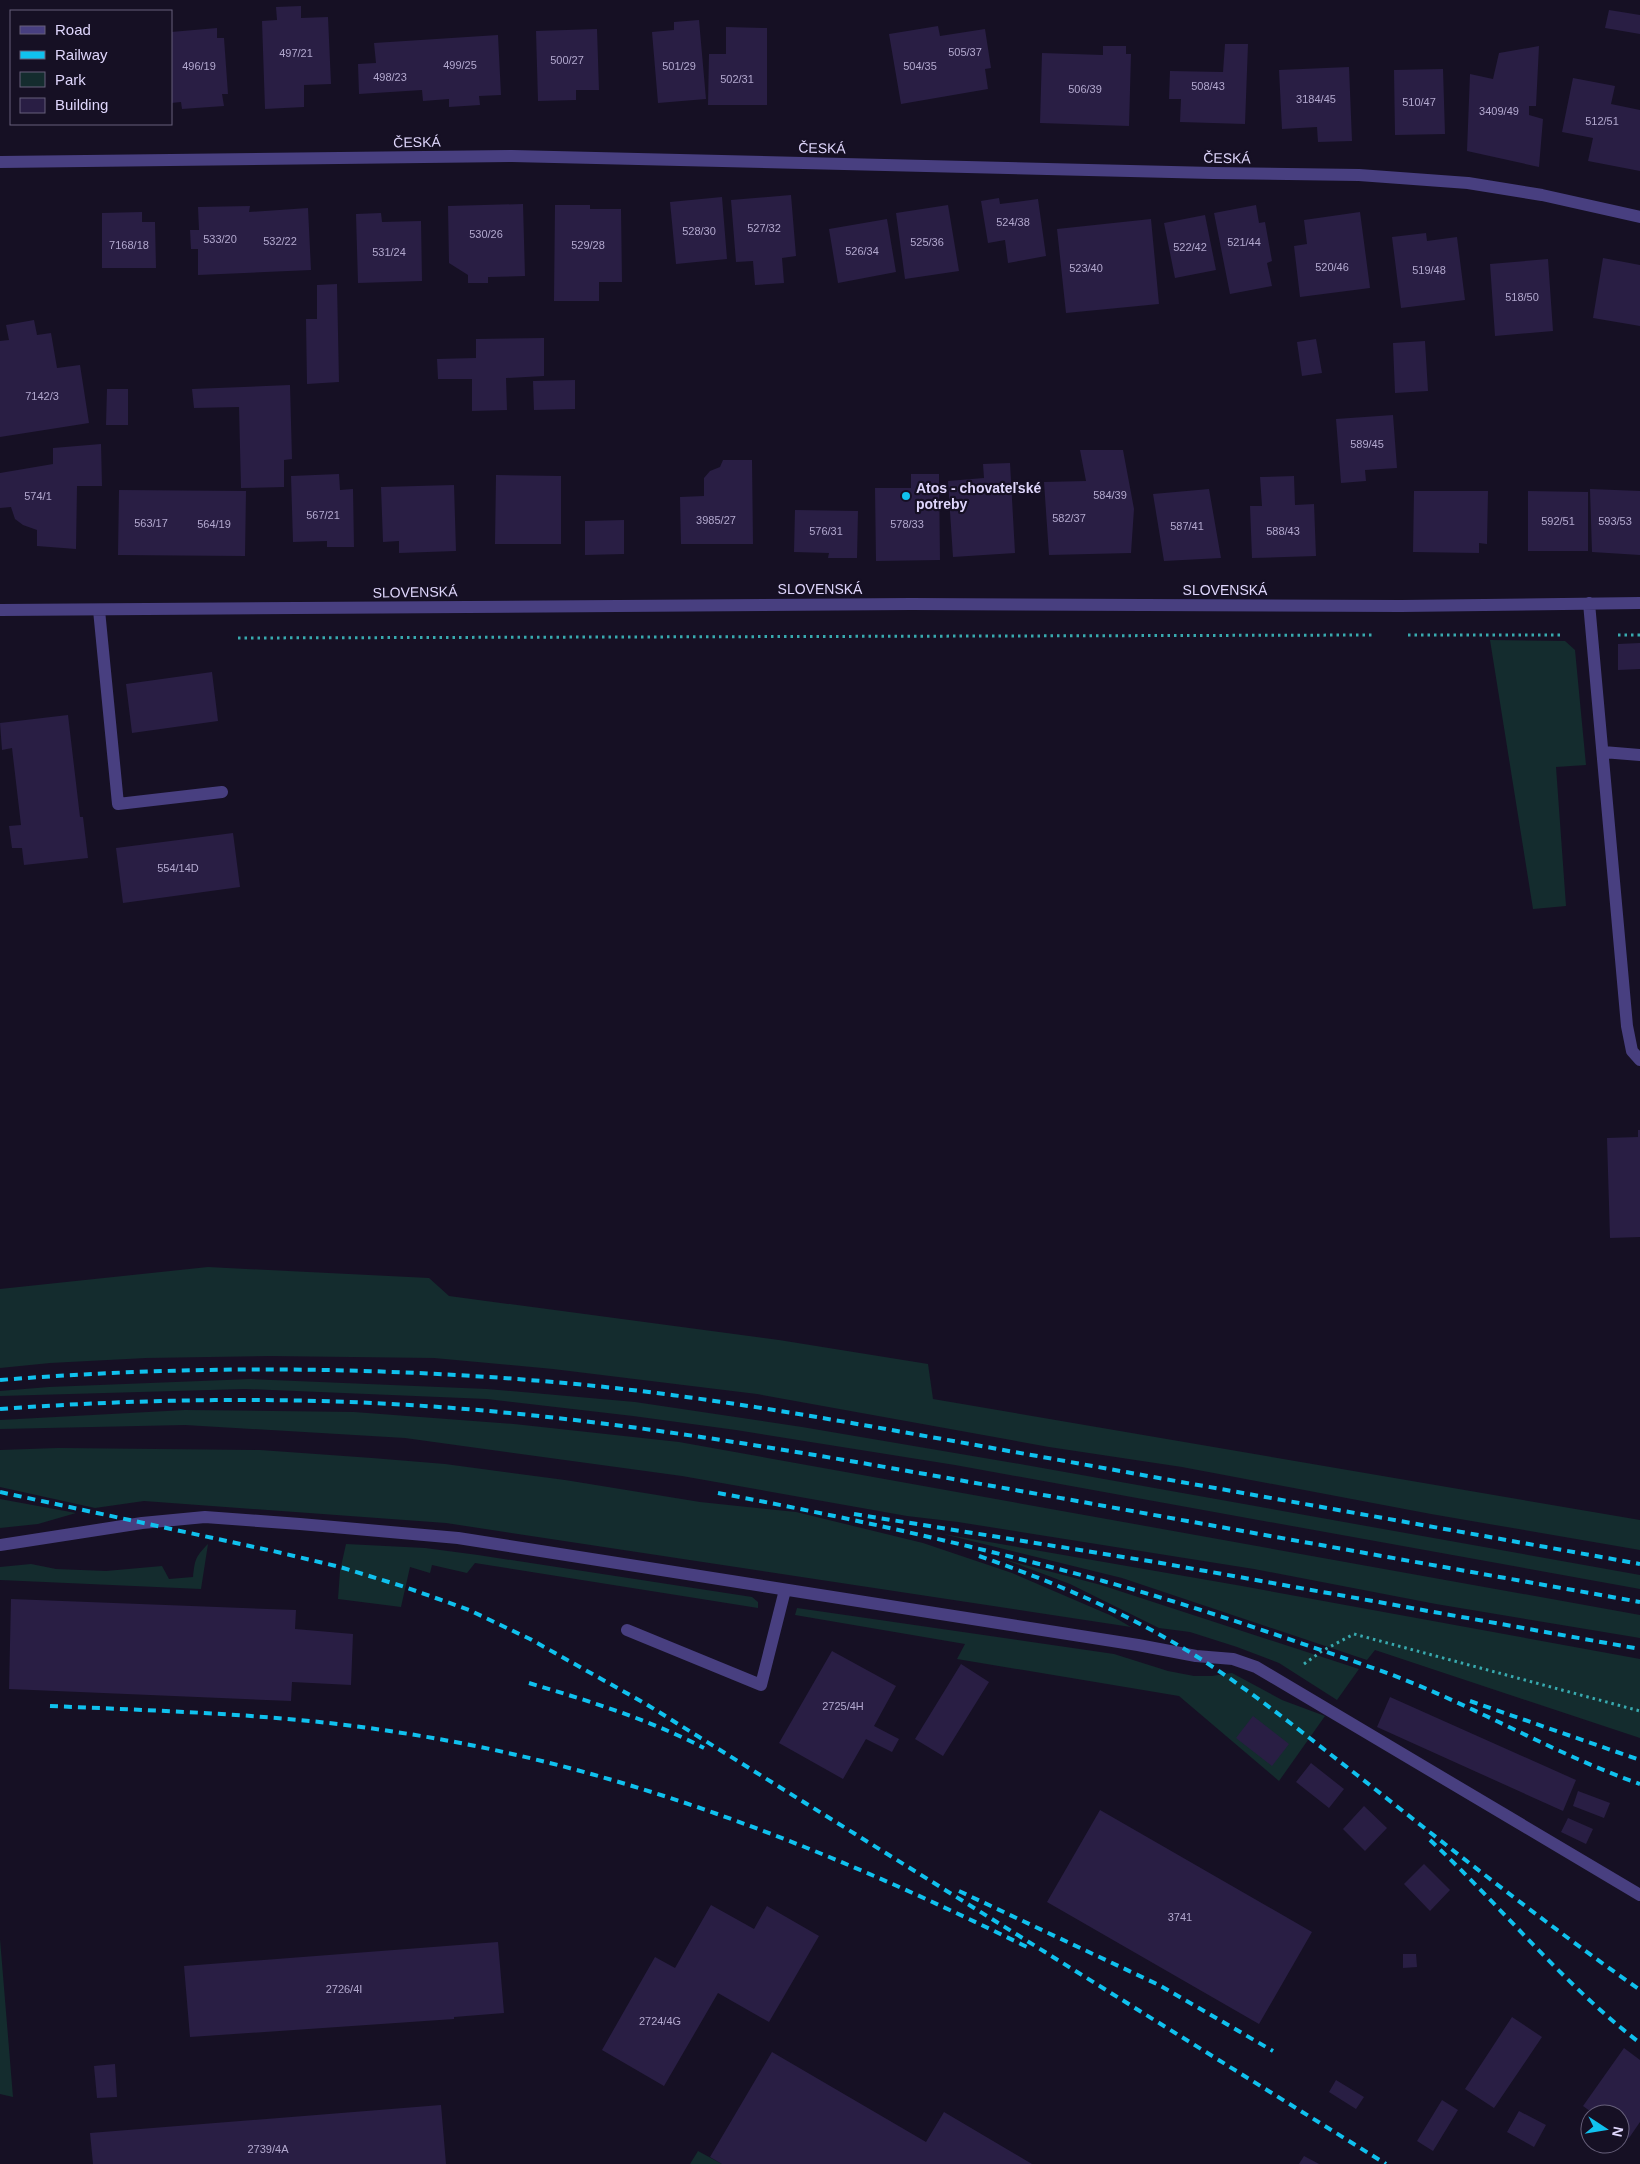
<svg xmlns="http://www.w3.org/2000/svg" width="1640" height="2164" font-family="Helvetica,sans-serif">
	<rect width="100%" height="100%" fill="#161024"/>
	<!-- green -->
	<path fill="#142c2e" d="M1490,640L1565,641L1575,650L1586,765L1556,767L1566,906L1533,909Z
		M208,1267L429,1278L449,1296L779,1340L928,1364L933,1399L1640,1520V1550L1431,1514L1182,1467L1049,1447L757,1394L553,1369L434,1358L270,1356L146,1358L50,1363L0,1368V1289Z
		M251,1379L487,1389L635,1402L802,1427L1020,1464L1640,1575V1589L955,1465L736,1430L633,1416L487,1399L245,1389L0,1396V1391L49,1387Z
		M185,1410L354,1412L514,1424L679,1442L1640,1615V1638L1436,1604L1254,1569L958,1522L907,1516L682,1476L405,1438L185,1425L0,1429V1420Z
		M58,1448L260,1450L372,1458L445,1464L565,1480L700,1502L796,1512L923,1543L1012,1573L1112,1616L1131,1627L446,1523L144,1501L95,1508L0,1487V1450Z
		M0,1499L76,1513L38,1524L0,1528Z
		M943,1534L1242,1586L1640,1659V1738L1375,1650L1367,1660L1122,1578Z
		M208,1544L201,1589L0,1580V1567L31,1564L56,1569L106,1571L162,1566L169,1579L193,1577C195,1560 195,1557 208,1544Z
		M346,1544L425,1548L478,1555L752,1597L758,1602V1608L475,1563L467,1573L432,1565L430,1573L410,1567L401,1607L338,1599L340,1571Z
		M1003,1559L1101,1585L1359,1669L1337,1700L1279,1663L1237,1647L1190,1632L1159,1628L1070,1584Z
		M797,1608L1114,1654L1168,1671L1194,1676H1212L1232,1673L1282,1700L1325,1716L1279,1781L1179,1696L957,1659L965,1644L795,1615Z
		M0,1939L13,2097L0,2094Z
		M698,2151L722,2164H690Z"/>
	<!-- building -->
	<path fill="#291e44" d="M301,6V18L328,17L331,84L304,85V107L265,109L262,21L277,20L276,7Z
		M1609,10L1640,15V34L1605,28Z
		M699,20L706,99L658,103L652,32L674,30V22Z
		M938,26L940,36L985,29L991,68L985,69L988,89L901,104L889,34Z
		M726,27L767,28V105H708L709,54H726Z
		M217,28V38H224L228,94H222L224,106L182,109L181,102L171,103V32Z
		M597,29L599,90H576V100L538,101L536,31Z
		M498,35L501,95L479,96L480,105L449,107V99L423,101L422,90L359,94L358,64L376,63L374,43Z
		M1225,44H1248L1245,124L1180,122L1181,99H1169L1170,71L1223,72Z
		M1103,46H1126V54H1131L1129,126L1040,123L1042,53L1103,55Z
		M1539,46L1536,106H1529V115L1543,119L1539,167L1467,151L1470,74L1493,79L1499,53Z
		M1349,67L1352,141L1318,142L1317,127L1282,129L1279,70Z
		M1443,69L1445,134L1395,135L1394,70Z
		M1573,78L1615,86L1611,104L1640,110V171L1588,161L1593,138L1562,132Z
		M791,195L796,256L782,258L784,283L755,285L753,261L736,262L731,200Z
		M722,197L727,259L676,264L670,202Z
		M999,198L1000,204L1038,199L1046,256L1008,263L1005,240L988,243L981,201Z
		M523,204L525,276L488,277V283H468V275L449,263L448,206Z
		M555,205H590V209H621L622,282H599V301H554Z
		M948,205L959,271L905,279L896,213Z
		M1256,205L1259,223L1265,222L1272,261L1267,263L1272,286L1230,294L1214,213Z
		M250,206L249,212L308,208L311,270L198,275V249H191L190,230H199L198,207Z
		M142,212V222H155L156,268H102V213Z
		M1360,212L1370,288L1300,297L1294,246L1307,244L1304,220Z
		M381,213L382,222L421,221L422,281L358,283L356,214Z
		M1205,215L1216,270L1175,278L1164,223Z
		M887,219L896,272L838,283L829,229Z
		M1151,219L1159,304L1066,313L1057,229Z
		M1426,233L1427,241L1457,237L1465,300L1401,308L1392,237Z
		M1603,258L1640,265V326L1593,318Z
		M1548,259L1553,331L1495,336L1490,264Z
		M337,284L339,382L307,384L306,319H317V285Z
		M34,320L37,335L51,333L57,368L80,365L89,423L0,437V341L9,340L6,325Z
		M544,338V376L506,378L507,410L472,411V379H438L437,359L476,358V339Z
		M1316,339L1322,373L1302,376L1297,342Z
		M1425,341L1428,391L1395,393L1393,343Z
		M575,380V409L534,410L533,381Z
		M290,385L292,459L284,460V487L241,488L239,407L194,408L192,389Z
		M107,389H128V425H106Z
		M1393,415L1397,468L1365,470L1366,481L1341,483L1336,419Z
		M101,444L102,486H77L76,549L37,546V530L23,525L15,519L11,507L0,508V473L53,464V448Z
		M1080,450H1123L1134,509L1131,553L1049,555L1044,482L1086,481Z
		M723,460H752L753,544H681L680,497L704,496V478L710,471L720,467Z
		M1010,463L1015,553L953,557L948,481L984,478L983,464Z
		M339,474L340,490L353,489L354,547H327V541L293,542L291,476Z
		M911,474H939L940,560L876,561L875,488H911Z
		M496,475L561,476V544H495Z
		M1294,476L1295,505L1314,504L1316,556L1252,558L1250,506H1262L1260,477Z
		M454,485L456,551L399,553V541L383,542L381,487Z
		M1209,489L1221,558L1164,561L1153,494Z
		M1590,489L1640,491V555L1592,552Z
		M119,490L246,491L245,556L118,555Z
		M1414,491H1488L1487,544L1479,543V553L1413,552Z
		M1528,491L1588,492V551H1528Z
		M795,510L858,511L857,558H828L829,553L794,552Z
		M624,520V554L585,555V521Z
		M1640,643V669L1618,670V644Z
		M212,672L218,721L132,733L126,684Z
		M68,715L80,817H83L88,858L24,865L22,848H12L9,826L21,825L12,748L2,750L0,723Z
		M233,833L240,887L123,903L116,848Z
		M1638,1130H1640V1237L1610,1238L1607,1138L1638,1137Z
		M11,1599L296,1610L295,1629L353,1634L351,1685L292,1682L291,1701L9,1689Z
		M832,1651L896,1686L874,1726L899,1739L892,1752L866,1739L843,1779L779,1743Z
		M961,1664L989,1682L943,1756L915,1739Z
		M1390,1697L1576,1780L1563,1811L1377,1727Z
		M1253,1716L1289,1744L1272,1766L1236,1738Z
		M1311,1763L1344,1789L1329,1808L1296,1782Z
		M1578,1791L1610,1803L1604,1818L1573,1806Z
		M1364,1806L1387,1828L1365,1851L1343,1829Z
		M1100,1810L1312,1932L1259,2024L1047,1902Z
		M1568,1818L1593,1829L1586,1844L1561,1832Z
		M1424,1864L1450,1890L1430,1911L1404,1884Z
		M711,1905L754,1929L767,1906L819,1936L769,2022L718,1993L664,2086L602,2050L655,1957L675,1968Z
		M498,1942L504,2013L454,2017V2019L190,2037L184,1966Z
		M1403,1954H1416L1417,1967L1403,1968Z
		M1512,2017L1542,2037L1494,2108L1465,2089Z
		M1624,2048L1640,2060V2122L1629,2138L1620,2132V2114H1594L1583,2106Z
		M772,2052L926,2142L944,2112L1032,2164H722L710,2157Z
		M115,2064L117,2097L97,2098L94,2066Z
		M1336,2080L1364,2097L1356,2109L1329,2092Z
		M1442,2100L1458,2110L1433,2151L1417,2141Z
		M441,2105L446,2164H93L90,2133Z
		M1519,2111L1546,2125L1534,2147L1507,2132Z
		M1304,2156L1319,2164H1299Z"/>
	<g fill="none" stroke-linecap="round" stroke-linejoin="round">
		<!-- path -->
		<path stroke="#38aaaf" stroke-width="3" stroke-dasharray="2.5 4" stroke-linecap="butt" d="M1408,635H1564
			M1618,635H1640
			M238,638L1372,635
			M1304,1664L1322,1651L1354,1634L1640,1711"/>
		<!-- minor -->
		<path stroke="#483f80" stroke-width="12" d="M0,162L512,156L1213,173L1359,175L1468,183L1542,195L1640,217
			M1589,603L1627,1026L1632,1051L1640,1060
			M0,610L911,604L1401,606L1640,603
			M99,610L118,804L222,792
			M1603,752L1640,755
			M0,1545L142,1523L205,1517L300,1524L458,1538L1138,1645L1196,1656L1233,1659L1256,1667L1640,1895
			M627,1630L761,1685L785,1590"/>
		<!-- rail -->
		<path stroke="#10c1ee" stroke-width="4" stroke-dasharray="8 6" stroke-linecap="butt" d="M0,1380C189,1365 376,1366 565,1383C720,1397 873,1427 1026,1454C1230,1491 1435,1527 1640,1564
			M0,1409C166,1397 333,1396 499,1412C690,1430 878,1466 1066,1499C1258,1534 1449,1568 1640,1602
			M0,1492L273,1551L340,1567L405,1587L469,1610L530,1639L646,1704L1386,2164
			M718,1493C847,1517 976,1546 1103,1581C1195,1606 1286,1638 1376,1669C1467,1701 1549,1752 1640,1784
			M854,1514L1161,1563L1640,1649
			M979,1556C1054,1582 1129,1614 1196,1656C1253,1692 1304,1734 1357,1775C1450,1848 1543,1922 1640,1990
			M529,1683C589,1701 648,1719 704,1748
			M1470,1701L1640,1760
			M50,1706C165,1711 282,1714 396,1732C618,1765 826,1848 1027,1947
			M1430,1840C1501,1906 1562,1983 1640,2043
			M959,1891L1159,1985L1273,2051"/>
	</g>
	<!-- markers -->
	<circle fill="#10c1ee" stroke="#161024" stroke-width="2" cx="906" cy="496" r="5"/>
	<g text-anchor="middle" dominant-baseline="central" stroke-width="4.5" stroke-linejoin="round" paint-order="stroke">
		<!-- number labels -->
		<g font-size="11" fill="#b2a8ce">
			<text x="965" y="52">505/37</text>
			<text x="296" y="53">497/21</text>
			<text x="567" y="60">500/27</text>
			<text x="460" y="65">499/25</text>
			<text x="199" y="66">496/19</text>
			<text x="679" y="66">501/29</text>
			<text x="920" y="66">504/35</text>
			<text x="390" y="77">498/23</text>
			<text x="737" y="79">502/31</text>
			<text x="1208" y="86">508/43</text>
			<text x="1085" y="89">506/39</text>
			<text x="1316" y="99">3184/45</text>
			<text x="1419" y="102">510/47</text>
			<text x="1499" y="111">3409/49</text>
			<text x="1602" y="121">512/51</text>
			<text x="1013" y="222">524/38</text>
			<text x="764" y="228">527/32</text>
			<text x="699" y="231">528/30</text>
			<text x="486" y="234">530/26</text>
			<text x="220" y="239">533/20</text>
			<text x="280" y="241">532/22</text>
			<text x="927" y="242">525/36</text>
			<text x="1244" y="242">521/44</text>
			<text x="129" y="245">7168/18</text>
			<text x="588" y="245">529/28</text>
			<text x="1190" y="247">522/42</text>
			<text x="862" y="251">526/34</text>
			<text x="389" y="252">531/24</text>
			<text x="1332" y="267">520/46</text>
			<text x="1086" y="268">523/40</text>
			<text x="1429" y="270">519/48</text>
			<text x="1522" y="297">518/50</text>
			<text x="42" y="396">7142/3</text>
			<text x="1367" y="444">589/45</text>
			<text x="1110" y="495">584/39</text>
			<text x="38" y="496">574/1</text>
			<text x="323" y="515">567/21</text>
			<text x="1069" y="518">582/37</text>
			<text x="716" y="520">3985/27</text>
			<text x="1558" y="521">592/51</text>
			<text x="1615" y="521">593/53</text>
			<text x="151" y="523">563/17</text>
			<text x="214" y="524">564/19</text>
			<text x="907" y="524">578/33</text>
			<text x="1187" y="526">587/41</text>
			<text x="826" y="531">576/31</text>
			<text x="1283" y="531">588/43</text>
			<text x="178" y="868">554/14D</text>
			<text x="843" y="1706">2725/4H</text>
			<text x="1180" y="1917">3741</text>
			<text x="344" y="1989">2726/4I</text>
			<text x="660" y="2021">2724/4G</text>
			<text x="268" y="2149">2739/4A</text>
		</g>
		<!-- street labels -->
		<g font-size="14" fill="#dfd6fc" stroke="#161024">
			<text transform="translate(417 142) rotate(-1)">ČESKÁ</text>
			<text transform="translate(822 148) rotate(1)">ČESKÁ</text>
			<text transform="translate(1227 158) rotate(1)">ČESKÁ</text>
			<text x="820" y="589">SLOVENSKÁ</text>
			<text x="1225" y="590">SLOVENSKÁ</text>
			<text transform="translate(415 592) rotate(-1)">SLOVENSKÁ</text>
		</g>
		<!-- poi labels -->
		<g font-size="14" font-weight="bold" fill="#dfd6fc" stroke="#161024" text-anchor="start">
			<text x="916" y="488">Atos - chovateľské<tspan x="916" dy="16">potreby</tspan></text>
		</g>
	</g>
	<!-- legend -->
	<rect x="10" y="10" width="162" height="115" fill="#161024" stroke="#665f7a"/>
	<rect x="20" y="26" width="25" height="8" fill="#483f80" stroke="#665f7a"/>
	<text x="55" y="35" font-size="15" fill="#dfd6fc">Road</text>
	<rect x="20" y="51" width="25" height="8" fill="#10c1ee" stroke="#665f7a"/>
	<text x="55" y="60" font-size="15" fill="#dfd6fc">Railway</text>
	<rect x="20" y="72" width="25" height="15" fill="#142c2e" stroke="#665f7a"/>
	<text x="55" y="85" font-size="15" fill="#dfd6fc">Park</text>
	<rect x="20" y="98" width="25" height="15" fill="#291e44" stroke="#665f7a"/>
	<text x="55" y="110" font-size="15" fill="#dfd6fc">Building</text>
	<!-- north arrow -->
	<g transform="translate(1605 2129) rotate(102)"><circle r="24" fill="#161024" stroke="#665f7a"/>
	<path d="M0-4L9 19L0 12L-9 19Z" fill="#10c1ee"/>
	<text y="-8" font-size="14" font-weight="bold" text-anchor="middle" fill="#dfd6fc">N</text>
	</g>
</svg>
